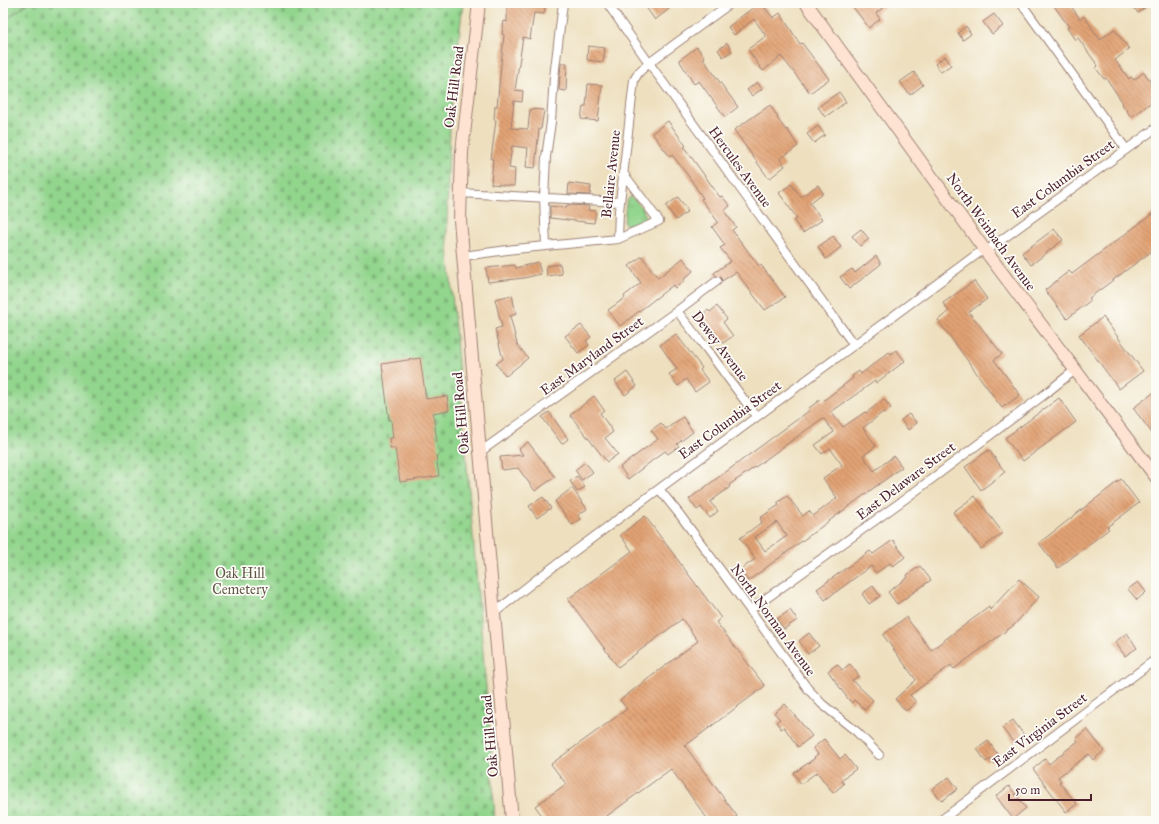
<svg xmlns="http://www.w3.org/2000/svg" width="1159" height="824" font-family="'IM FELL Great Primer',serif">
	<defs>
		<pattern id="grass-tufts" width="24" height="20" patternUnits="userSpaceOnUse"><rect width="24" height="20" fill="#92d58d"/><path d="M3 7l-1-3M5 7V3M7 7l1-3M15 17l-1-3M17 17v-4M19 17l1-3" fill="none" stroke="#7fb67a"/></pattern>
		<pattern id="wetland-marsh" width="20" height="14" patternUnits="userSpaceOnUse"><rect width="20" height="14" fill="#92d58d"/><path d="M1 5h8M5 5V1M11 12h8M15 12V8" fill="none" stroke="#7fb67a"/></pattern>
		<pattern id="cemetery-stones" width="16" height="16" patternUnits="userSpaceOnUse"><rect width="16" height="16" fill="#92d58d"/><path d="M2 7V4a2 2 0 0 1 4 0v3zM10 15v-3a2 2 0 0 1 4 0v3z" fill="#7fb67a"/></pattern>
		<pattern id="building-back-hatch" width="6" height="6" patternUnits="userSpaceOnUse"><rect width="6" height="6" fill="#e1a273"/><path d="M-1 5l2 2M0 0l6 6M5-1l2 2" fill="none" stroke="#b8835f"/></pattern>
	</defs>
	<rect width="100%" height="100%" fill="#fdfcf7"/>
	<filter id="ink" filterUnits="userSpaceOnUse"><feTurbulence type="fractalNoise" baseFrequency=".025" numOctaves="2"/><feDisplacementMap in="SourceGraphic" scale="8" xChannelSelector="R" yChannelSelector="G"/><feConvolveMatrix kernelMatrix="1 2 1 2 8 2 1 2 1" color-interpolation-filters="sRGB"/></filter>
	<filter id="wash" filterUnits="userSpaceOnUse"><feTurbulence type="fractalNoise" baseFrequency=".012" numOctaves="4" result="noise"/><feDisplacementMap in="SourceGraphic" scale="16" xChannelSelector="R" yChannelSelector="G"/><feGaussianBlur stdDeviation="0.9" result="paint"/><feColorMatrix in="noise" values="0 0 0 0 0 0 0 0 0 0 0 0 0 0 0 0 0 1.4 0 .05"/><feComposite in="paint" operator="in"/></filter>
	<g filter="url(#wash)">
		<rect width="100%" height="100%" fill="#eee0bf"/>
		<!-- grass -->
		<path fill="url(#grass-tufts)" stroke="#6e7a5c" d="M630,197C637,200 644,210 646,217L642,224C636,226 631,227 625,224L624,222L626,203Z"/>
		<!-- wetland -->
		<path fill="url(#wetland-marsh)" stroke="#6e7a5c" d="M3,3H28L3,22Z"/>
		<!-- cemetery -->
		<path fill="url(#cemetery-stones)" stroke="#6e7a5c" d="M28,3H463L451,108L448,173L447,235L490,733L495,821H3V22Z"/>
		<g id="blocks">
			<!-- building -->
			<path fill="url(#building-back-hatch)" fill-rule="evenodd" d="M507,3H546L544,14L534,13L530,39L523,37L515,90L523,91L522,102L514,101L511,128L528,129L530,109L544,110L541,129H539L535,168L526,167L528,148L512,146L509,168L515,169L514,186L491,184L493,159H491L496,120H494L495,106H497L504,35L502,34L504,21L507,22Z
				M643,3H665L669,9L655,20Z
				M759,3H761L773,18L780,13L800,44L802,43L829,79L810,93L781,56L763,71L757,63L748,49L766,36L754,19L734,35L728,27Z
				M850,3H890L876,13L880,19L869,28Z
				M1052,3H1069L1080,19L1084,16L1100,40L1114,29L1129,49L1115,60L1129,79L1131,77L1134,80L1144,72L1156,90V99L1131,117L1122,104L1123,103L1106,78L1104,79L1096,68L1098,66L1078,38L1075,40L1067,28L1069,27Z
				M1130,3H1151L1138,13Z
				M994,14L1003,26L992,34L983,22Z
				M966,26L971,34L963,40L958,33Z
				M727,43L732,51L723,57L718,50Z
				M588,46L605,48L603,62L587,60Z
				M697,47L705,58L703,59L738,107L725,117L699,81L694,84L679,60Z
				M945,56L951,65L941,72L935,64Z
				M561,63H567L566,91L559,90Z
				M914,72L923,85L910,95L900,82Z
				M757,82L762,89L752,96L747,90Z
				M588,84L602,85L598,121L581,119L583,106H586Z
				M839,92L846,102L825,117L818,107Z
				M770,105L778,117L777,118L786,130L787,129L798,146L780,159L785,166L769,179L734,130Z
				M668,121L686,146L684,147L720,197L722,196L730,206L724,211L736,227L732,230L759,266L761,265L785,297L765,310L736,272L722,281L721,277L716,276L714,273L731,261L720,248L725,245L712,227L718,222L701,199L703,198L687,174L672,155L670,157L652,133Z
				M818,126L825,135L814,143L807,134Z
				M569,183L591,186L590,195L568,194Z
				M791,184L801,197L818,185L823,193L810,203L822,220L803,233L794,221L797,218L779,193Z
				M678,197L688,211L676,220L666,206Z
				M567,205L589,206L588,210L596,211L594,223L550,218V206L566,208Z
				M1156,211V248L1089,298L1091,300L1067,319L1045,290L1069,271L1072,274Z
				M861,229L869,239L860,246L852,236Z
				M1054,229L1063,240L1031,265L1022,253Z
				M833,236L841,247L826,259L818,247Z
				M642,256L658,278L683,258L693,271L684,279L685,280L675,288L673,285L620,326L608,310L625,298L624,296L641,283L629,266Z
				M876,256L881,264L849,289L840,277L852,269L855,273Z
				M538,262L541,274L524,278L488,282L486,268L515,265L516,268Z
				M560,264L562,274L547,276L546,266Z
				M974,281L987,299L969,312L1002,354L994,360L1020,395L1002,408L938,320L949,311L943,303Z
				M512,295L516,314L510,316L517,344L528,358L506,376L496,364L503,359L495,329L502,327L495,299Z
				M717,306L727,319L723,322L733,336L723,343L713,330L709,333L698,318L708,310L710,312Z
				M1103,317L1143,371L1119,389L1079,335Z
				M581,325L591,337L586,341L589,345L578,353L565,336Z
				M676,334L702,368L700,370L709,382L695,392L686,379L678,386L669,374L677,369L660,345Z
				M896,350L905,361L876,383L875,381L831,412L843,427L865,412L866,413L884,399L891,408L884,414L883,412L863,428L876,446L863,456L874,471L894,456L902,467L748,581L740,570L755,559L740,538L762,522L760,518L779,505L777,503L787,496L803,516L809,511L813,516L837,498L823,478L842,465L830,448L822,454L815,445L834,432L823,418L758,465L729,485L730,487L710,502L718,511L710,518L701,507L697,510L689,499L810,410L809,408L821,399L823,401L853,378L852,376L859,371L861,374L889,352L891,354ZM777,522L787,536L765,551L755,537Z
				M420,358L426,399L447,396L449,410L433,413L439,455L436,456L439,476L400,482L395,448H390L389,438H393L391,420H389L382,364Z
				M627,372L637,386L625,395L615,381Z
				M1156,391V438L1133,408Z
				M594,396L604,410L600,413L613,432L605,438L618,454L607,462L570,415Z
				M1059,398L1076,422L1023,461L1005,438Z
				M549,412L568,439L562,444L542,417Z
				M909,414L917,423L908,430L901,420Z
				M683,417L693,432L677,444L679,446L668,454L665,451L628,479L620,467L658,439L651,430L661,423L666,429Z
				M528,442L555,477L535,491L518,468L502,470L500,457L523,455L519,449Z
				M989,450L1005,472L981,490L965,467Z
				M585,462L593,472L582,480L575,470Z
				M577,476L585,487L577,492L570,481Z
				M1121,479L1139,503L1107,527L1109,529L1058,568L1039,543Z
				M572,488L587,509L578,515L581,519L572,525L555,501Z
				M975,496L1003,533L981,549L953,512Z
				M543,497L551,508L537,518L529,506Z
				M645,516L721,618L716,622L765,686L685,746L737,816L731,821H709L671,769L600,821H546L535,806L566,784L551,764L627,709L620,700L698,641L682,619L618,667L568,599L632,551L620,535Z
				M893,540L905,557L893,566L890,563L876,573L871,566L825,600L817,589L870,551L873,554Z
				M920,566L931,580L897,604L888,592L908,577L907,575Z
				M1019,579L1039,597L1014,625L954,669L951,665L910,695L916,702L906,711L895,699L916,680L883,635L906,617L931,650L989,607L990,610Z
				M1138,582L1146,592L1137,600L1128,589Z
				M873,586L880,596L869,604L862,594Z
				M790,610L797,620L784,629L777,619Z
				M809,633L819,646L808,654L799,641Z
				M1127,633L1137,648L1125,656L1115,642Z
				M837,664L842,670L850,664L859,676L852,680L873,700L865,710L854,700L852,703L848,699L828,671Z
				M785,704L812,736L798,747L784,727L781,729L776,722L780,719L774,713Z
				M1013,720L1024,735L1014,743L1002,728Z
				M1087,729L1104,751L1093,760L1089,754L1058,777L1061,781L1059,782L1077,804L1066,812L1033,769L1045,759L1049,764L1078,741L1076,738Z
				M824,739L840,759L845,755L856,769L841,780L844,784L833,793L817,772L801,784L794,773L815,758L814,757L818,754L813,748Z
				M988,741L1001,759L994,764L990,759L986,762L977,749Z
				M949,777L958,789L942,801L932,789Z
				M1009,786L1026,808L1013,819L996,796Z"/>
		</g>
	</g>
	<g filter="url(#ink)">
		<use href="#blocks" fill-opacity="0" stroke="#9c8075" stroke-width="1"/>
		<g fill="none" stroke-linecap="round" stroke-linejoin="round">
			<!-- minor casing -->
			<g stroke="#9c8075" stroke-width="10">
				<path id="minor" d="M607,3L649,63L854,345
					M1021,3L1126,149
					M460,193L620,202
					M618,239L659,221L623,173
					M546,246L544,198L546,157L551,122L554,77L563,3
					M986,251L1156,128
					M463,256L515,249L618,239L619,211L634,80L639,72L649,63L731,3
					M677,311L706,348L756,416
					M480,452L677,311L717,281
					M659,489L680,515L808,689L822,704L857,732L879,755
					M750,610L905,499L1045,394L1075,370
					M494,613L541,576L984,249
					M940,821L1156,659"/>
			</g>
			<!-- secondary casing -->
			<g stroke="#9c8075" stroke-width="14">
				<path id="secondary" d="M479,3L462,152L460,220L512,821
					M806,3L984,249L1156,477"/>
			</g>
			<!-- minor -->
			<use href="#minor" stroke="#fff" stroke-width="8"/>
			<!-- secondary -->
			<use href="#secondary" stroke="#fee3d2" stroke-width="12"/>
		</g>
	</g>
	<g text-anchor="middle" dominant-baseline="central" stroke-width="3.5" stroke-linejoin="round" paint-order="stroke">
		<!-- street labels -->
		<g font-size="14" fill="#4a1f2b" stroke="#fdfcf7">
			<text transform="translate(454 87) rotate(-83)">Oak Hill Road</text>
			<text transform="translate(740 167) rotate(54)">Hercules Avenue</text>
			<text transform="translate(611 174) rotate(-84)">Bellaire Avenue</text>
			<text transform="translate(1063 179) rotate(-36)">East Columbia Street</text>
			<text transform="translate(991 232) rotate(54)">North Weinbach Avenue</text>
			<text transform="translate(720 346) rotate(53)">Dewey Avenue</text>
			<text transform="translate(592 356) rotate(-36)">East Maryland Street</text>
			<text transform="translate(461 413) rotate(-95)">Oak Hill Road</text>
			<text transform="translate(730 420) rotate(-36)">East Columbia Street</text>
			<text transform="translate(906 481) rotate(-37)">East Delaware Street</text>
			<text transform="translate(773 620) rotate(54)">North Norman Avenue</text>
			<text transform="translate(1040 730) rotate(-37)">East Virginia Street</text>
			<text transform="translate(490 736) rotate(-95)">Oak Hill Road</text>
		</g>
		<!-- park labels -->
		<g font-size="14" fill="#605648" stroke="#fdfcf7">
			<text x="240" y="573">Oak Hill<tspan x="240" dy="16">Cemetery</tspan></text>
		</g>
	</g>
	<!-- margin -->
	<rect width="1159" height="824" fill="none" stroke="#fdfcf7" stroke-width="16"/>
	<!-- scale -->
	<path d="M1009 794v6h82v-6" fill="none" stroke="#4a1f2b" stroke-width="2"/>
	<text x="1015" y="794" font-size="12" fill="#4a1f2b" stroke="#fdfcf7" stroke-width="3" paint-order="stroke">50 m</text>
</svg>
